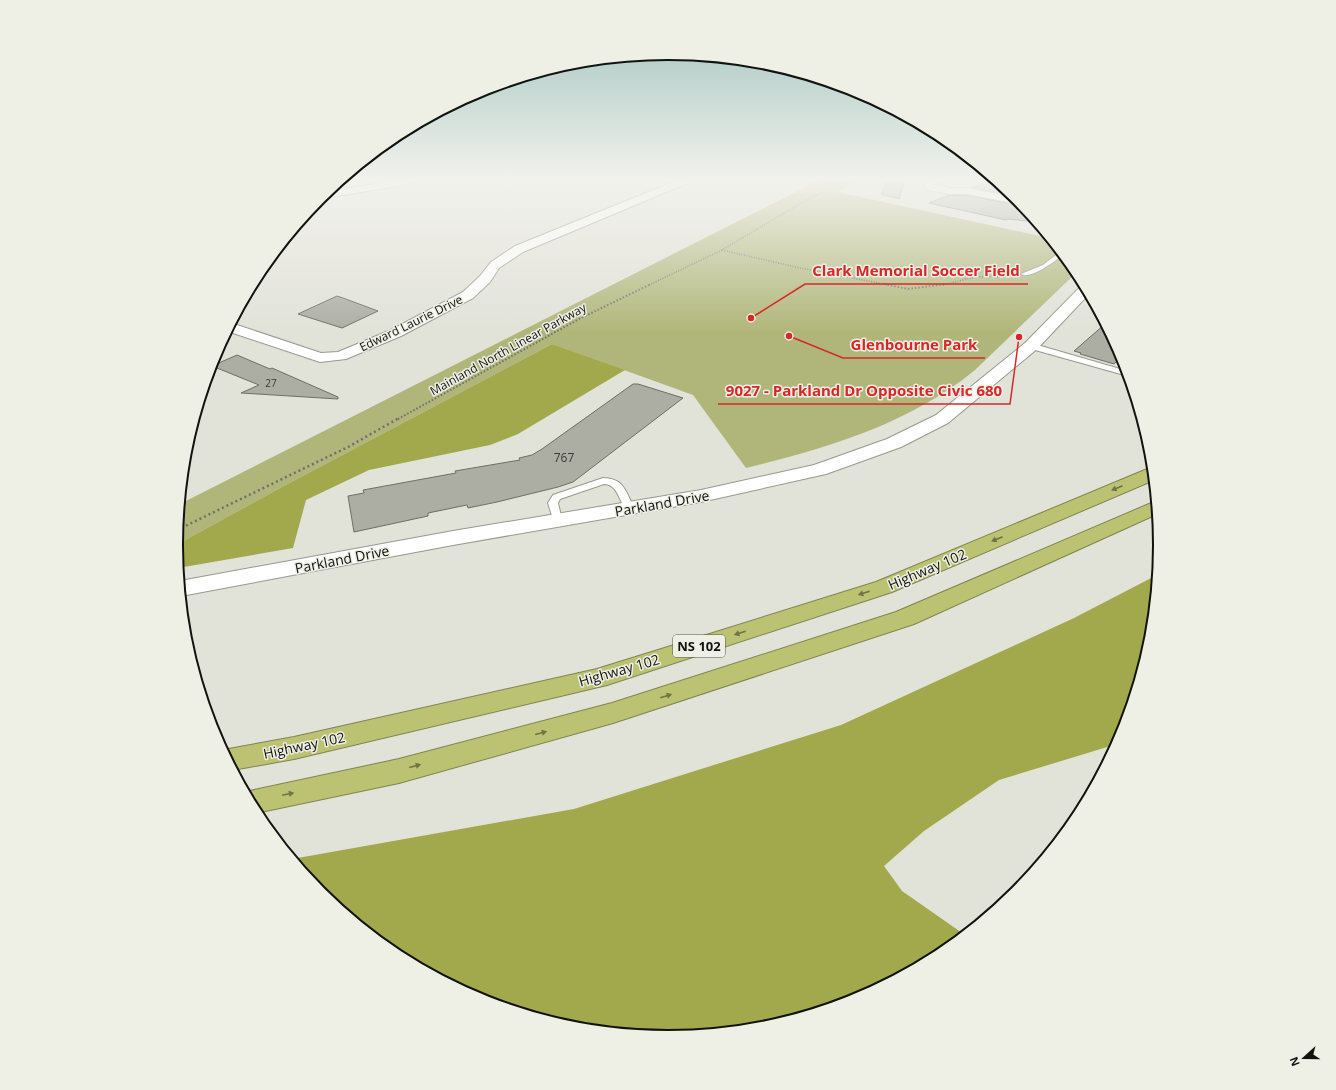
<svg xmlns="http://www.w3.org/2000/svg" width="1336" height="1090" font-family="'Open Sans',sans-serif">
	<rect width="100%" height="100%" fill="#e1e2d8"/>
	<!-- green -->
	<path fill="#b0b67a" d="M819,180H859L838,192L1049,238L1077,272L975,370C909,424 828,448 746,468L693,395L552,344L280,488L176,545L180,504Z"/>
	<!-- forest -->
	<path fill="#a2a94c" d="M552,344L625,370L518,434L490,445L369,470L306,500L293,548L178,568L176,545L280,488Z
		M1157,575L1150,641L1122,733L1117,744L999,780L924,831L884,866L902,891L965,935L941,954L856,1000L764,1028L668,1037L572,1027L480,999L394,954L320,893L292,859L574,809L841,725L1074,618Z"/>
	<!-- building -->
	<path fill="#acada3" stroke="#6d6e65" d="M887,180H905L899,199L881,194Z
		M993,180H995L1014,196L972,187Z
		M950,195L968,196L1023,206L1036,222L1008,219L1006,220L929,203Z
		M337,296L343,298L378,311L342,328L298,314Z
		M1105,324L1122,356L1114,364L1080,354L1081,353L1074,351Z
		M237,355L270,369L272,368L338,397V399L241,393L259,385L212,366Z
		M633,384H638L683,398L573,482L558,487L497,502L468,508L467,505L428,513V516L354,532L348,496L364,493L363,490L456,473L455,471L520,460L519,458L532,455L542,449Z"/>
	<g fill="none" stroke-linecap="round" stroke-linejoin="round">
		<!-- service casing -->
		<g stroke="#97988f" stroke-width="2">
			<path id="service" d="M1060,252L1063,255C1055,261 1030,280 1021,274L1043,265Z
				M1028,344H1034L1127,371L1128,376L1028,348Z
				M603,478C624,478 626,492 634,508L632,510H626C619,500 617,484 604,484L560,499L558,503L562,520L557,523L554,522L548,503L553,495Z"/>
		</g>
		<!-- minor casing -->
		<g stroke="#97988f" stroke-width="2">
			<path id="minor" d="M398,180H420L415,183L319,199L326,192Z
				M678,180H691L690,182L523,252L499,268L490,282L473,298L401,336L346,359L320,362L227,331L231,323L321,353L338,352L391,330L463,292L480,276L491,262L515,246Z
				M926,180H941L940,182L934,184L935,185L951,188H968L1017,198L1022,205L968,194H951L932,191L928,190L922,183Z"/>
		</g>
		<!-- tertiary casing -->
		<g stroke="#97988f" stroke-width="2">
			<path id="tertiary" d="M1084,285L1089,294L1037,349L948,423L901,447L826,474L701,502L453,545L181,596L180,581L453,531L701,490L814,465L887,439L936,415L1025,343L1081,286Z"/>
		</g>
		<!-- motorway casing -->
		<g stroke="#80854f" stroke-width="2">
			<path id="motorway" d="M1152,467L1154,480L892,592L607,685L294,759L233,770L223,750L294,737L597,669L876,582Z
				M1156,501L1157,514L914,624L613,723L399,783L256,813L245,792L399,759L612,703L896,612Z"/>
		</g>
		<!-- path-far2 -->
		<path stroke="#6f706a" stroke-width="1.5" stroke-dasharray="1 1.5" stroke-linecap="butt" d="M722,250L800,268L889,285
			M649,285L722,250L803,202L845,180
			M943,285L975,277L1012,276"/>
		<!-- path-far1 -->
		<path stroke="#6f706a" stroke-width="2" stroke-dasharray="1.5 2" stroke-linecap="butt" d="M884,284L908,289L947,284
			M398,419L579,319L651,284"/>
		<!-- path -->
		<path stroke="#6f706a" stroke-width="2.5" stroke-dasharray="2 3" stroke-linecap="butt" d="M177,530L348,447L399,418"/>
		<!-- service -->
		<use href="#service" fill="#fff" fill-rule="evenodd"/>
		<!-- minor -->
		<use href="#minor" fill="#fff" fill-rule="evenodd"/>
		<!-- tertiary -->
		<use href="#tertiary" fill="#fff" fill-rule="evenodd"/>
		<!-- motorway -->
		<use href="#motorway" fill="#bbc272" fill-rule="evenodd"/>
	</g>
	<!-- one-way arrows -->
	<defs><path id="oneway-solid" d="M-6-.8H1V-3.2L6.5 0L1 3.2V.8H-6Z"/></defs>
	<g fill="#6f7345">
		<use href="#oneway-solid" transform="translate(1117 488) rotate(157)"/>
		<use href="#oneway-solid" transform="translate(997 539) rotate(157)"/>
		<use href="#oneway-solid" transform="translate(864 593) rotate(162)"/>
		<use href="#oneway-solid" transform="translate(740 633) rotate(162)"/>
		<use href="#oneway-solid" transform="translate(666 696) rotate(-18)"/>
		<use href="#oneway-solid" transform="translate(541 733) rotate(-15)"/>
		<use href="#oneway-solid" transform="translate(415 766) rotate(-15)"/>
		<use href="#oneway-solid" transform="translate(288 794) rotate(-12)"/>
	</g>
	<!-- sky -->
	<linearGradient id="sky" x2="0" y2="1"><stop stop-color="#9cc0ba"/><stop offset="0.54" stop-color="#f2f2ed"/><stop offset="1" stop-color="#f2f2ed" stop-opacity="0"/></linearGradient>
	<rect width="1336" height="332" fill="url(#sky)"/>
	<g text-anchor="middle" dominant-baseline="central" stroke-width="3" stroke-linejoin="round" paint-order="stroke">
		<!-- far-number labels -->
		<g font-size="10" fill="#383a34">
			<text x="271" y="383">27</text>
		</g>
		<!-- far-street labels -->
		<g font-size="12" fill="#12130f" stroke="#eeefe5">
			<text transform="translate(411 323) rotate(-26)">Edward Laurie Drive</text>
			<text transform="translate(508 349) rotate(-29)">Mainland North Linear Parkway</text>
		</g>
		<!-- number labels -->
		<g font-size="12" fill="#383a34">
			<text x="564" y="457">767</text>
		</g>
		<!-- shield labels -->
		<rect fill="#eeefe5" stroke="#54554f" stroke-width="1" x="673" y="635" width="52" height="22" rx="3"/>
		<g font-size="13" font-weight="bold" fill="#12130f">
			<text x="699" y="646">NS 102</text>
		</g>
		<!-- street labels -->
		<g font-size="14" fill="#12130f" stroke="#eeefe5">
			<text transform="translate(662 503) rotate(-10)">Parkland Drive</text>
			<text transform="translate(342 559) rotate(-11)">Parkland Drive</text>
			<text transform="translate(927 569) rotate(-23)">Highway 102</text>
			<text transform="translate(619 670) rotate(-16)">Highway 102</text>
			<text transform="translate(304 745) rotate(-12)">Highway 102</text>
		</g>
	</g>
	<!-- crop -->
	<path d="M0 0H1336V1090H0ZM183 545a485 485 0 1 1 970 0a485 485 0 1 1-970 0Z" fill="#eeefe5" fill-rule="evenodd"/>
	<path fill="none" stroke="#12130f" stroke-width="2" d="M183 545a485 485 0 1 1 970 0a485 485 0 1 1-970 0Z"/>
	<!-- callouts -->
	<path fill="none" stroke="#d62828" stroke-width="1.5" d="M751 318L805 284H1028M789 336L843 358H985M1019 337L1010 404H718"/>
	<g fill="#d62828" stroke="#eeefe5" stroke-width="1.5">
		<circle cx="751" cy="318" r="4"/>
		<circle cx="789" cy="336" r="4"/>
		<circle cx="1019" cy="337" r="4"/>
	</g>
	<g font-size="15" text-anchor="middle" font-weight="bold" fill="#d62828" stroke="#eeefe5" stroke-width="3" stroke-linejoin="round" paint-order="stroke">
		<text x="916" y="276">Clark Memorial Soccer Field</text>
		<text x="914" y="350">Glenbourne Park</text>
		<text x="864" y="396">9027 - Parkland Dr Opposite Civic 680</text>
	</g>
	<!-- north arrow -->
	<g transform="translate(1304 1058) rotate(249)" stroke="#eeefe5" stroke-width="3" paint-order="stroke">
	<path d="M0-3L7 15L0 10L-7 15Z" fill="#12130f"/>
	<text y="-6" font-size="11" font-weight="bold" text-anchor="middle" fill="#12130f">N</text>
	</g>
</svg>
